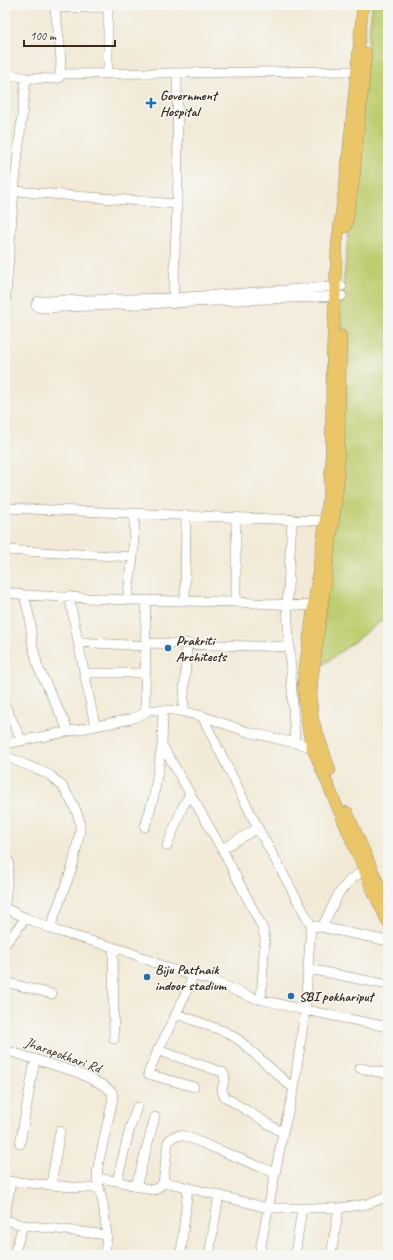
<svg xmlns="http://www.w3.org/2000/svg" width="393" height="1260" font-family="Caveat,sans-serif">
	<rect width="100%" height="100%" fill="#f6f6f2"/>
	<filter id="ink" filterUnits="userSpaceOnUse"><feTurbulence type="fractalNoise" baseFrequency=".025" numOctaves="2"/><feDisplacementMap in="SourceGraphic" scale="8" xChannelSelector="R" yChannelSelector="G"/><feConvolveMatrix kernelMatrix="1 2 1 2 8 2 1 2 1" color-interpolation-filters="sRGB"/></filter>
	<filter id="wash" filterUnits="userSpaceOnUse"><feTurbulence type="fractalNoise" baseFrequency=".012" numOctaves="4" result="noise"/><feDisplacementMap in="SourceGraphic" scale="16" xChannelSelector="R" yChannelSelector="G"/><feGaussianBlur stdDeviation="0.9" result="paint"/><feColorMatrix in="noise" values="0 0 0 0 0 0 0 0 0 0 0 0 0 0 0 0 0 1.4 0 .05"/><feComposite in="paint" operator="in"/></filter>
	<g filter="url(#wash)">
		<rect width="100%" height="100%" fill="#f2ead7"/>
		<!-- green -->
		<path fill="#becd70" stroke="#7c7c47" d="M372,5H388V616L319,668L339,423L342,296Z"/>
	</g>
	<g filter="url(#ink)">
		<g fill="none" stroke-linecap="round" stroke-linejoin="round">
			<!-- minor casing -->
			<g stroke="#968a7a" stroke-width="10">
				<path id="minor" d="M108,5V73
					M55,8L108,7
					M5,73L26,78L55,79L59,78C64,64 57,22 54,5
					M61,74L356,71
					M14,191L177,204
					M342,296L41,308L38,307L36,305L38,301L173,298L342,286
					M173,304L178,179L177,73
					M5,306L14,191L26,78
					M5,508L325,521
					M292,519L287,606L295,742
					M5,550L133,557
					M5,592L24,595L127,600L236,602L314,606
					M24,595L30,619L32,642L38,667L68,730
					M69,596L95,726
					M127,600L133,557L135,513
					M185,601L186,515
					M236,602V518
					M78,642L145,646
					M145,643L290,647
					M84,673H145
					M5,706L22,741
					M183,712L187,643
					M145,713L146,600
					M202,716L258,828L311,925L388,941
					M5,744L131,719L145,713L147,710H175L202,716L248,732L312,747
					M162,745L222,849L262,927L265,938L261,1000
					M5,756L50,775L63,787L75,808L80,822V831L73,865L50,928
					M145,827L154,796L162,745L163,710
					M167,846L183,806L190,794
					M222,849L258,828
					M5,903L9,862
					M5,908L26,918L57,931L126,951L170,969L213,981L251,997L305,1010L294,1089L283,1133L259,1255
					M311,925L305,1010L388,1027
					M322,927L339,893L350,880L364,870
					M5,944L26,918
					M113,947L114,1039
					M309,969L388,985
					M193,975C181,1009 161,1040 148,1074L194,1087
					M5,982L52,994
					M177,1014L226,1032L239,1040L294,1089
					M5,1050L76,1072L103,1085L112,1092L113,1098L98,1166L97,1178L103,1204L107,1235L105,1255
					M157,1050L222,1072C228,1077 222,1084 222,1091L225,1097L283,1133
					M360,1068L388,1074
					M20,1144L35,1059
					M97,1178L117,1181L148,1189L154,1190L163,1184L169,1183L178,1185L268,1208H339L367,1204L388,1196
					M5,1181L83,1188H99
					M117,1181L130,1128L137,1107
					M163,1184L168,1142C173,1135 177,1135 185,1136L275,1173
					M51,1185L60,1131
					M136,1187L155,1117
					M5,1214L11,1182
					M5,1220L23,1225L107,1235
					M181,1253L188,1187
					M14,1255L23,1225
					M209,1255L219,1195
					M295,1255L302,1208
					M331,1255L339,1208"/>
			</g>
			<!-- major casing -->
			<g stroke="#968a7a" stroke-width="12">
				<path id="major" d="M363,5L346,176L337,244L332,359L331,465L329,492L303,682C304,705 306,724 312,747L373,891L388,923
					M346,227L354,178L366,53
					M330,770L313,720L311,701L312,682L338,486L341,336
					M347,812L388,906"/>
			</g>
			<!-- minor -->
			<use href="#minor" stroke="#fff" stroke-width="9"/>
			<!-- major -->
			<use href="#major" stroke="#ebc669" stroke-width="11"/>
		</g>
	</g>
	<!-- markers -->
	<g fill="#1f6fb2" stroke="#f6f6f2" stroke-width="1.5">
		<path d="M149 97h4v4h4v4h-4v4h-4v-4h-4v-4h4z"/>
		<circle cx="168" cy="648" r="4"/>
		<circle cx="147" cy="977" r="4"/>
		<circle cx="291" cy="996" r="4"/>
	</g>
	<g text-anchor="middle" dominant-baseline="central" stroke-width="3" stroke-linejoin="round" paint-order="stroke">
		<!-- poi labels -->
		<g font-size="14" font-weight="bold" fill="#3b2a1e" stroke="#f6f6f2" text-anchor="start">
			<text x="160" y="95">Government<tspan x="160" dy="16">Hospital</tspan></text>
			<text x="176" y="640">Prakriti<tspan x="176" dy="16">Architects</tspan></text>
			<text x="155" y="969">Biju Pattnaik<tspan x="155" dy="16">indoor stadium</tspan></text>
			<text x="299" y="996">SBI pokhariput</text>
		</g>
		<!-- street labels -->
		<g font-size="14" fill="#3b2a1e" stroke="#f6f6f2">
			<text transform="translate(63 1055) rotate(20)">Jharapokhari Rd</text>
		</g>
	</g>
	<!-- margin -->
	<rect width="393" height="1260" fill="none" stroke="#f6f6f2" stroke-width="20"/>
	<!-- scale -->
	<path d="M24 40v6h91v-6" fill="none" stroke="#3b2a1e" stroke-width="2"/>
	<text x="30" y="40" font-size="12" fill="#3b2a1e" stroke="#f6f6f2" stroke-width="3" paint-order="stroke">100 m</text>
</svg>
